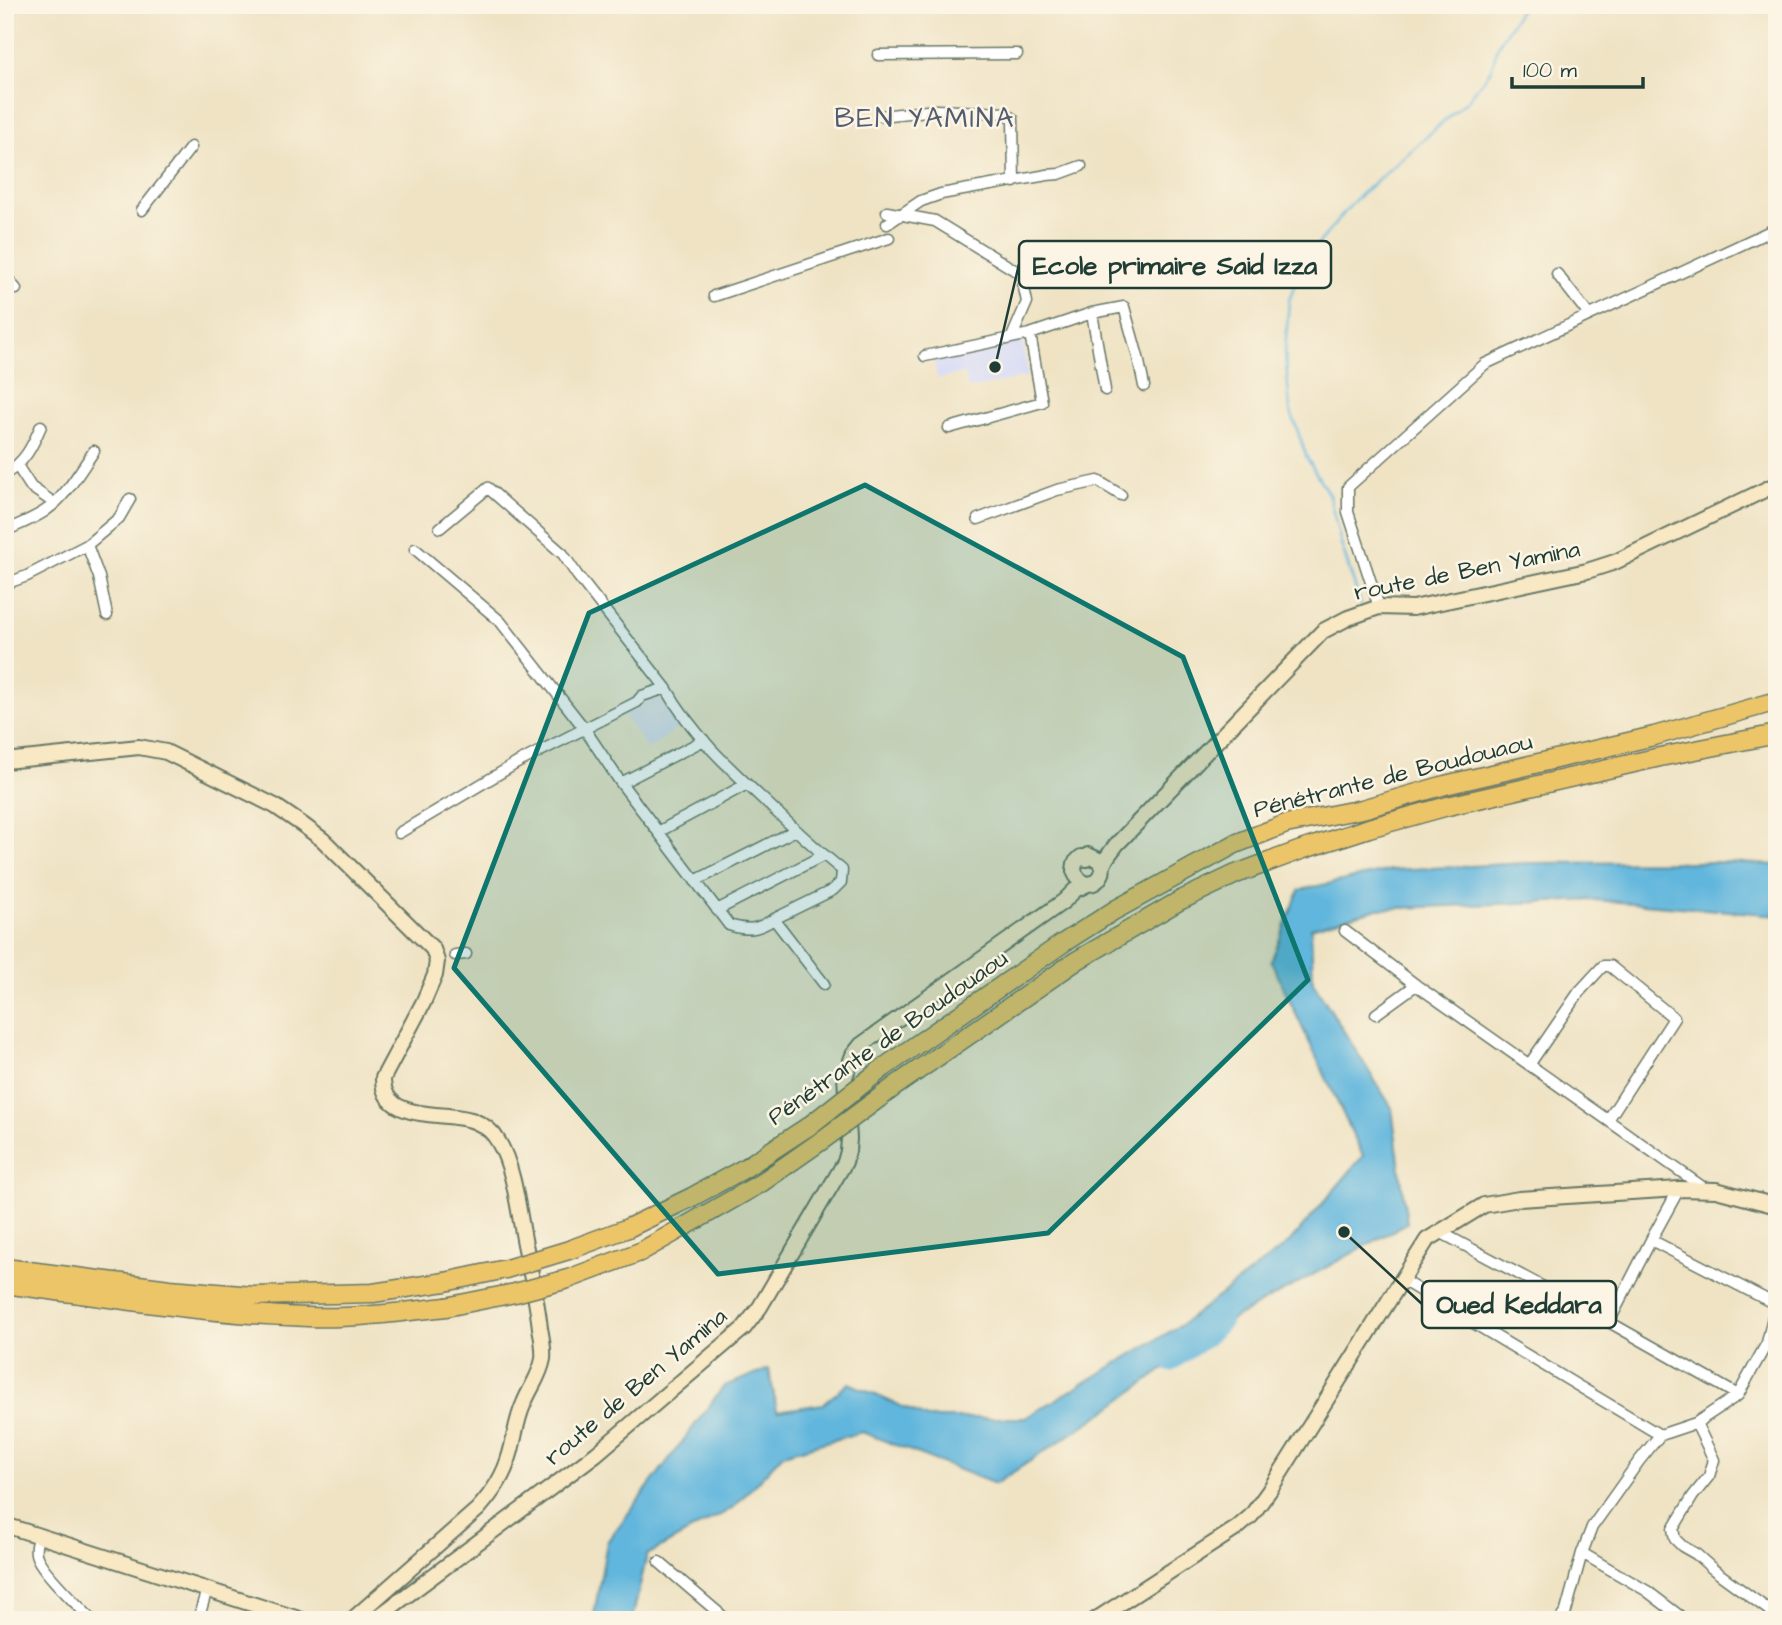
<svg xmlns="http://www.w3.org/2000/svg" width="1782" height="1625" font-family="'Architects Daughter',sans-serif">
	<rect width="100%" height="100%" fill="#fcf5e5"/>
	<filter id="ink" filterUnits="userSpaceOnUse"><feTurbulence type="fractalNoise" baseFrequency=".0143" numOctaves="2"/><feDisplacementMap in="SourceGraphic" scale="14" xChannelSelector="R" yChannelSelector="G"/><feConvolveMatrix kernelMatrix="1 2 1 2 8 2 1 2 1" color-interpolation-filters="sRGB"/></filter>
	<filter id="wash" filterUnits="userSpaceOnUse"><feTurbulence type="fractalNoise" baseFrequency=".00686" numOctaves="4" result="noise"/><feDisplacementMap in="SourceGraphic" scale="28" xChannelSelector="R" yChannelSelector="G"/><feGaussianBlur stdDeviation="1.57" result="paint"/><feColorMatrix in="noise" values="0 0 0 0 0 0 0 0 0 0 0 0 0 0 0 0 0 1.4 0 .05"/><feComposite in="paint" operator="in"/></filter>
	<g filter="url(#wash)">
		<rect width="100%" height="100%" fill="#efe3c4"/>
		<!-- built -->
		<path fill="#d3d9f9" d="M1022,339L1028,376L969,389L964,373L938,379L933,355Z
			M652,687L681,726L648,749L620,710Z"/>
		<!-- water -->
		<path fill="#61b6dd" stroke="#407a88" stroke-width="2" d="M1728,862L1777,865V915L1594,900L1378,909L1311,928L1313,982L1392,1108L1407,1223L1236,1317L1103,1413L995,1484L862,1432L783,1454L733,1508L647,1555L632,1620H593L607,1542L724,1386L769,1369L777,1411L823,1404L849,1383L927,1418H1025L1181,1325L1290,1242L1363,1156L1271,961L1299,890L1391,870L1528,863Z"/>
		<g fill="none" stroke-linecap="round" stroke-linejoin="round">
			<!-- stream -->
			<path stroke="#61b6dd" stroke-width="2.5" d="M1361,605L1342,547L1329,495L1307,458L1290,409L1285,352L1289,301L1300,269L1319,243L1356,199L1468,100L1491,70L1498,45L1523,5"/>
			<!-- river -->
			<path stroke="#61b6dd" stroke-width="16" d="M1170,1364L1206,1339L1223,1322"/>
		</g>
	</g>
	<g filter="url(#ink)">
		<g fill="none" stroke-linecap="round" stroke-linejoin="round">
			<!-- street casing -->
			<g stroke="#687766" stroke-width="13">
				<path id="street" d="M878,55L1017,54
					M881,116L936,110L1005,113L1013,119L1014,182
					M142,210L191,147
					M887,212L935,221L1021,274L1027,302L1012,337
					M887,224L921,201L941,194L1047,175L1059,174L1081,166
					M1557,274L1589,315
					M5,276L16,289
					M714,296L889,238
					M5,305L7,302
					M1092,313L1105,390
					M925,356L1030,334L1092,313L1124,307L1138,357L1144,386
					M949,428L1042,402L1030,334
					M18,467L31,487L54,503
					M5,474C25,462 32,447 41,426
					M978,519L1057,490L1098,481L1121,495
					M440,528L488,488L563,554L577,575L666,688C691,733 728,767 765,801C790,825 815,848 842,870L841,882L833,890L774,919L824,984
					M5,531C18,525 33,519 45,511C66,497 80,471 94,451
					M87,545L99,577L107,615
					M415,549L500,621L584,728L621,783
					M5,584L27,576L87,545L119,518L130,499
					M1379,607L1348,512V487L1485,364L1777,228
					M704,740L621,783L729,925C748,931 757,930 774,919
					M658,832L747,784
					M399,833L517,763L637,702L642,696L666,688
					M695,881L796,830
					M717,910L824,855
					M1345,931L1416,985
					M455,955L466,954
					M1376,1014L1416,985L1704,1188
					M1529,1065L1579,992L1603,966H1610L1674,1018L1608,1120
					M1438,1231L1609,1322L1738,1395
					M1651,1240L1777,1305
					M1402,1280L1660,1435
					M1609,1322L1651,1240L1679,1189
					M1696,1423L1714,1460L1709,1476L1693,1496L1673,1529L1675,1539L1682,1546L1696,1554L1714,1570L1777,1616
					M39,1536C36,1543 34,1550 37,1557C44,1574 78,1605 92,1620
					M1582,1553L1647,1591L1685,1620
					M659,1562L727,1620
					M198,1620L207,1589
					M1560,1620L1566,1611L1582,1553L1592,1527L1639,1461L1660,1435L1696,1423L1738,1395L1767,1343L1777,1300"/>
			</g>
			<!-- secondary casing -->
			<g stroke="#687766" stroke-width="18">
				<path id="secondary" d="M5,761L139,747L166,752L275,806L303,825L323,840L433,949L437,961L435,975L423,1003L383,1078C382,1124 446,1110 474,1121C484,1125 493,1132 498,1141C515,1168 519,1217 526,1249C531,1275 537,1301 540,1328C542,1338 544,1349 543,1359C540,1376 530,1388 524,1403C516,1420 515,1437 510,1454C504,1476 493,1492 478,1509L352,1620
					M1102,867L1099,860L1088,855L1087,859L1081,857L1075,863L1074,871C1078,882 1092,890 1100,877C1105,870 1101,873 1103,866C1105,858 1112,851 1116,845L1323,631L1348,618L1379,607L1413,608L1587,571L1615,562L1777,484
					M5,1525L302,1620
					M374,1620L596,1454L744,1328L760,1307L845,1162L848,1151L849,1139L845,1077L853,1055L861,1045L1064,901L1075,890L1088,884
					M1095,1620L1237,1528L1251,1516L1269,1491L1427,1240L1484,1205L1519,1199L1679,1189L1716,1190L1777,1206"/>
			</g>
			<!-- highway casing -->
			<g stroke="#687766" stroke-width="21">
				<path id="highway" d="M883,1068L1063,943L1115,910L1235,844L1286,824L1362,809L1445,785L1654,736L1777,701
					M898,1084L1076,961L1179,901L1236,874L1301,850L1369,828L1448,806L1660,757L1777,734
					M628,1228L692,1197L745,1168L809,1126
					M640,1252L761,1183L821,1141
					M5,1268L170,1289L253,1296L373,1293L445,1282
					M5,1284C106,1297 206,1314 308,1317C354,1319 401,1312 446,1307"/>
			</g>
			<!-- street -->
			<use href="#street" stroke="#fff" stroke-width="10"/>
			<!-- secondary -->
			<use href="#secondary" stroke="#f8e8c3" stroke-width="14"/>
			<!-- highway -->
			<use href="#highway" stroke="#edc569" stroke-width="18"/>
			<!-- highway-bridge casing -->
			<g stroke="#687766" stroke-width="21" stroke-linecap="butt">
				<path id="highway-bridge" d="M809,1126L883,1068
					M821,1141L898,1084
					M445,1282L506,1269L569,1250L628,1228
					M446,1307L515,1293L568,1279L640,1252"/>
			</g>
			<!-- highway-bridge -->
			<use href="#highway-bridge" stroke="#edc569" stroke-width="18"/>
		</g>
	</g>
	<!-- marked area -->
	<path fill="#0f766e" fill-opacity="0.2" stroke="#0f766e" stroke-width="5" stroke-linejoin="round" d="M865,485L1183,657L1308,980L1048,1233L718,1274L454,968L589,613Z"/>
	<g text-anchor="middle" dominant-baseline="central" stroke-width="5" stroke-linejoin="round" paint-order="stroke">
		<!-- street labels -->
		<g font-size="24" fill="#1f3d34" stroke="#fcf5e5">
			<text transform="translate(1467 571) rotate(-11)">route de Ben Yamina</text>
			<text transform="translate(1393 776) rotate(-14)">Pénétrante de Boudouaou</text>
			<text transform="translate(888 1038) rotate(-35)">Pénétrante de Boudouaou</text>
			<text transform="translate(636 1387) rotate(-40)">route de Ben Yamina</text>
		</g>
		<!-- quarter labels -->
		<g font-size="28" letter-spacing="2" fill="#535d71" stroke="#fcf5e5">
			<text x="925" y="118">BEN YAMINA</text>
		</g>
	</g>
	<!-- callouts -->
	<path fill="none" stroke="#1f3d34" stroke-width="2.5" d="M995 367L1019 264M1344 1232L1422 1304"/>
	<g fill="#1f3d34" stroke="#fcf5e5" stroke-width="2.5">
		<circle cx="995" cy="367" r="7"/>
		<circle cx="1344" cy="1232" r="7"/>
	</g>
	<g fill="#fcf5e5" stroke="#1f3d34" stroke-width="2.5">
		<rect x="1019" y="241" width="312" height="47" rx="7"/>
		<rect x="1422" y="1281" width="194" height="47" rx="7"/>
	</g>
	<g font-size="26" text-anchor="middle" font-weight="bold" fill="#1f3d34">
		<text x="1175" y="274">Ecole primaire Said Izza</text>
		<text x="1519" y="1313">Oued Keddara</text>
	</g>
	<!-- margin -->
	<rect width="1782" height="1625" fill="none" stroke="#fcf5e5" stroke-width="28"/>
	<!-- scale -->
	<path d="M1512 77v10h131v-10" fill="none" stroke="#1f3d34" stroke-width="3.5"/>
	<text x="1523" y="77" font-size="21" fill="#1f3d34" stroke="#fcf5e5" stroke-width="5" paint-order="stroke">100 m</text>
</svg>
